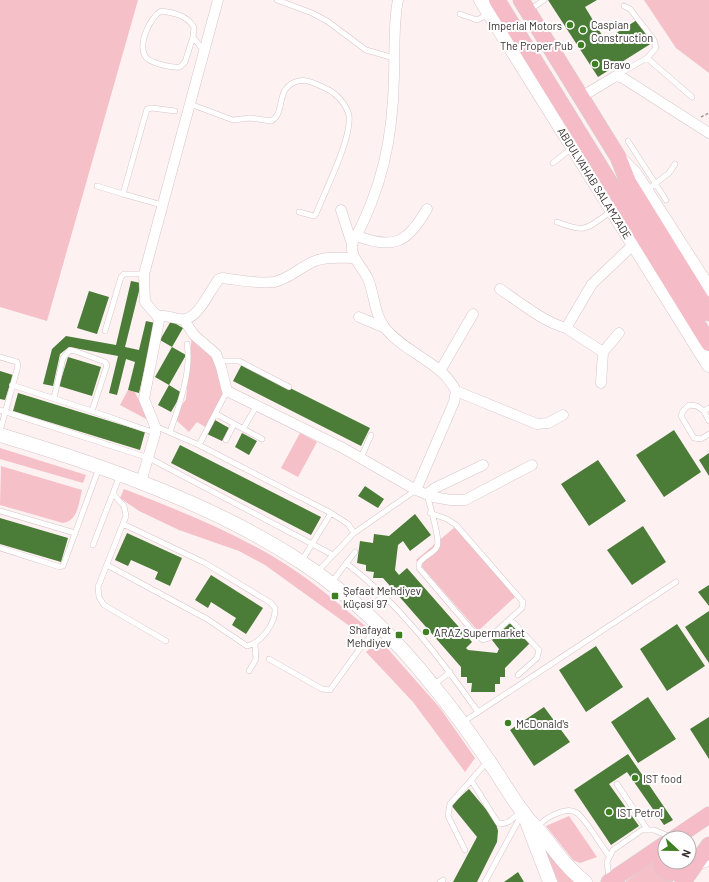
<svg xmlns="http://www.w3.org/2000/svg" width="709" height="882" font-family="Barlow,sans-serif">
	<rect width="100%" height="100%" fill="#fdf1f2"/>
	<!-- green -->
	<path fill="#f5c0c8" d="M0,0H138L47,321L0,307Z
		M644,0H709V73L676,48Z
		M192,334L219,356L226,398L207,428L197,422L189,432L174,418L186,399Z
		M128,390L135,392L148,420L120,405Z
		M300,433L317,442L298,477L281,468Z
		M0,448L86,475L83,483L0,459Z
		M1,466L82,490C79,502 78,521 63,523L0,505Z
		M124,489C178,510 232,531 282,562C313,581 341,606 369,629L362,635L265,565L239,551L179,530L139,511L120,498Z
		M455,527L516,596L478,631L416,560Z
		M380,640L440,708L475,758L465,772L413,702L366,652Z
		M569,816L597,857L580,863L573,860L546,826Z
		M544,848L576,882H558Z
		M658,857L679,876L672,882H625Z"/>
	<!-- building -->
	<path fill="#4b7c38" d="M548,0H597L585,7L605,40L637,20L652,43L598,77Z
		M131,281L141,283L125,347L139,350L146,321L155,323L139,393L128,390L135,362L126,359L117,395L109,393L118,356L69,347L60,354L53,386L43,384L52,349L66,336L116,345Z
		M89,291L109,297L97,334L77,328Z
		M171,321L183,328L172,347L160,340Z
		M172,347L186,355L169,385L155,377Z
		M68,357L101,367L92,396L59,386Z
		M242,364L370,428L361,446L233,381Z
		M0,371L13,375L5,400L0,399Z
		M169,385L182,393L171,412L158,405Z
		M18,393L145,432L140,450L13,411Z
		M215,420L229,428L222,441L207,434Z
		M674,430L701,472L664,497L636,455Z
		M242,433L257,441L249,455L235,447Z
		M180,445L321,517L311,535L171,463Z
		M709,453V476L699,460Z
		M598,460L626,501L589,526L561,484Z
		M365,486L384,499L378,508L358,496Z
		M415,514L431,535L410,551L403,541L398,545L395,570L399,575L407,568L472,642L466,648L468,650L497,653L499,649L492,640L511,622L531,642L505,668V677H500V684H495V692H471L472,683H467V677H461V667L383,578H373L374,572L366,571V565L357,563L360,541L373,543L374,534L389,536Z
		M0,518L68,538L61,562L0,544Z
		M643,526L666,562L632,585L607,550Z
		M127,533L182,558L170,586L155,579L158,572L131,560L128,566L115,560Z
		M211,575L263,608L246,634L232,625L236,618L211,602L208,608L195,600Z
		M709,585V606L698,592Z
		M709,611V663L685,627Z
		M677,624L705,666L667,691L640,649Z
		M596,646L623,687L586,712L559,670Z
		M648,697L676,739L638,763L611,722Z
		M544,707L570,742L534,766L510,730Z
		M709,717V759L690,729Z
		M628,754L673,820L664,825L627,772L609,784L639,826L611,845L574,790Z
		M469,789L495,820L498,831L497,842L477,882H453L477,837L451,805Z
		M518,872L524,882H504Z"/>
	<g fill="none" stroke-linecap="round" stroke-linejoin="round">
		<!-- lane casing -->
		<g stroke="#d8c4c7" stroke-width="6">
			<path id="lane" d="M277,0L312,13L327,21L366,50L394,58
				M529,10L544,0
				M460,14L477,20L489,14
				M193,37L185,62L180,67C173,68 148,63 145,56C138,43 150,18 161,11C175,13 186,15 194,27L193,37L204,51
				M647,58L692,97
				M617,75L647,58L656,48L654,40L630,9L624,6
				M190,104L233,120L250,118L271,121C286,113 275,90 295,82C306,77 317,85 327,89C337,94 347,105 349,116C352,138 325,191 316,214L314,216L299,212
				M628,141L666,200
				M553,163L572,148
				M97,186L123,194
				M646,191L669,173L675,164
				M162,205L123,194L147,109L152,108L175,111
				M557,222C588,234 586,228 612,211
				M105,331L121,277L124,274H144
				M0,357L17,362L18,366L0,431
				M219,361H239L289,387
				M12,385L92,411L155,433
				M54,398L63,358L70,350L75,351L105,362L107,365L92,411
				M709,408L704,411L709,421
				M0,410L149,458L333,555
				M704,411L697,406L689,405L683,411L681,416L694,438L701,439L709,434
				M216,414L262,439
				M155,426L199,445L331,513L348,524L354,533
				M243,429L257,405
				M170,432C179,406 192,371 187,344
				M226,440L234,424
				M199,445L227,391
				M361,458L371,435
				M113,494L124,506L126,516L98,587L99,597L104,605L166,641
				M427,494C429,504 441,540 437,547C433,554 423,556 419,564V568L477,636L483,640L489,638L522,608L523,602L456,525L447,519L430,513
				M0,511L75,533
				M93,545L120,475
				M0,548L60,567L63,566L99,468
				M301,562L331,513
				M346,563C399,603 440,658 478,712
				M107,565L207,619L247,646C261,643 276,623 275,608L271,603L205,563L123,524
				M317,572L354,533L416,490
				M331,583L355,552
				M365,612L384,595
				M510,619L539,650L537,658L518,675
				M269,659L322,689L330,690L361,647L379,627
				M249,671L256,659L255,645
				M434,685L450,672
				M463,722L676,582
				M471,780L498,823C508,826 514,817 521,811
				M617,784L647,829
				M538,827C543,820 550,816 558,813C565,810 571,809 577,813C585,818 602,847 609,856
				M465,850L448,816L450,804L487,762
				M700,867L709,863
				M609,878L607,862L613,850L642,830H654L673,838
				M440,882L443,880
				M485,882L522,814"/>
		</g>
		<!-- street casing -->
		<g stroke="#d8c4c7" stroke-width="11">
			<path id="street" d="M398,0C393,25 395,51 394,76C393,138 382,190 352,244C350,258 363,267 368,279C375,296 374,314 385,328C405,353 442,362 456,391L537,424L548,423L563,415
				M581,97L616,76L623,78L709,133
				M341,210L352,244
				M357,236C394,250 407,243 427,209
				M500,289C521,303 542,321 566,328
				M157,316C167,314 178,321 185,319C199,317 210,290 219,279L222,278C239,280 257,284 274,282C290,279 301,266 315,261C327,256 342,258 355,258
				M359,317L385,328
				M184,320L194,335L216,354L221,367L227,391L343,448L416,490L433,497L451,500H465L532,465
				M619,333L603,352L566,328L592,284L634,244
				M440,371L473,314
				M601,383L603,352
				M141,482L155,434V426L144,399L159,321L157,316L145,302L144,274L218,0
				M416,490L454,402L456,391
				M427,494L435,488L483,465"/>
		</g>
		<!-- secondary casing -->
		<g stroke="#d8c4c7" stroke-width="15">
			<path id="secondary" d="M481,0L709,365
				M620,159L635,174L709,289
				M0,435C101,465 213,504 301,562C351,595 397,640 434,687C453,710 471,735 488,760C500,777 510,795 522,811C528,820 535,827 542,834C555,851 568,869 585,882
				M527,822L550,882"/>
		</g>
		<!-- primary casing -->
		<g stroke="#d3d1d1" stroke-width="17">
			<path id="primary" d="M497,0L709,343
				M521,0L618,157L628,182L709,313
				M675,838L709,815
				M665,855L661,864C666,881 679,870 687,862
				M609,882L665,844
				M683,882L709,845"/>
		</g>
		<!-- path -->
		<path stroke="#a3999a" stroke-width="1.5" stroke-dasharray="3 2" stroke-linecap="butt" d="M701,117L709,113"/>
		<!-- lane -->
		<use href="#lane" stroke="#fff" stroke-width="5"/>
		<!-- street -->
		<use href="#street" stroke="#fff" stroke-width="10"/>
		<!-- secondary -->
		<use href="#secondary" stroke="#fff" stroke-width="14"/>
		<!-- primary -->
		<use href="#primary" stroke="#f5bcc7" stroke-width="16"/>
	</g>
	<!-- markers -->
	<g fill="#3e8021" stroke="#fff" stroke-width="1.5">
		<circle cx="570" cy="25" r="4"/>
		<circle cx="583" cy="30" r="4"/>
		<circle cx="581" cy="45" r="4"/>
		<circle cx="595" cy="64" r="4"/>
		<rect x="331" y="592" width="8" height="8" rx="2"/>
		<circle cx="426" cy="632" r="4"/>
		<rect x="395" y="631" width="8" height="8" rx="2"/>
		<circle cx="508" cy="723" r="4"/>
		<circle cx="635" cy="778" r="4"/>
		<circle cx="609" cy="812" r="4"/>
	</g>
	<g text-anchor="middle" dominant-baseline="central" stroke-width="4" stroke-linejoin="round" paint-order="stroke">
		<!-- poi labels -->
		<g font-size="11" fill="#372f30" stroke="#fff" text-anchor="start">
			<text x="591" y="24">Caspian<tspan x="591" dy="13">Construction</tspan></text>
			<text x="562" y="25" text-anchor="end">Imperial Motors</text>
			<text x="573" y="45" text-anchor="end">The Proper Pub</text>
			<text x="603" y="64">Bravo</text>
			<text x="343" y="590">Şəfaət Mehdiyev<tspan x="343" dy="13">küçəsi 97</tspan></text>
			<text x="391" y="629" text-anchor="end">Shafayat<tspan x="391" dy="13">Mehdiyev</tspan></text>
			<text x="434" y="632">ARAZ Supermarket</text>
			<text x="516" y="723">McDonald's</text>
			<text x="643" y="778">IST food</text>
			<text x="617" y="812">IST Petrol</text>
		</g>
		<!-- street labels -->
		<g font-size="11" fill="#372f30" stroke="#fff">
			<text transform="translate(595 183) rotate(58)">ABDULVAHAB SALAMZADE</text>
		</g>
	</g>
	<!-- north arrow -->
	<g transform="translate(677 850) rotate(112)"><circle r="19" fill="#ffffff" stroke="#afacac"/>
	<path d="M0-3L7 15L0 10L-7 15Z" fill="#3e8021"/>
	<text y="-6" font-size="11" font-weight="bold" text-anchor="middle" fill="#372f30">N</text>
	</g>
</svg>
